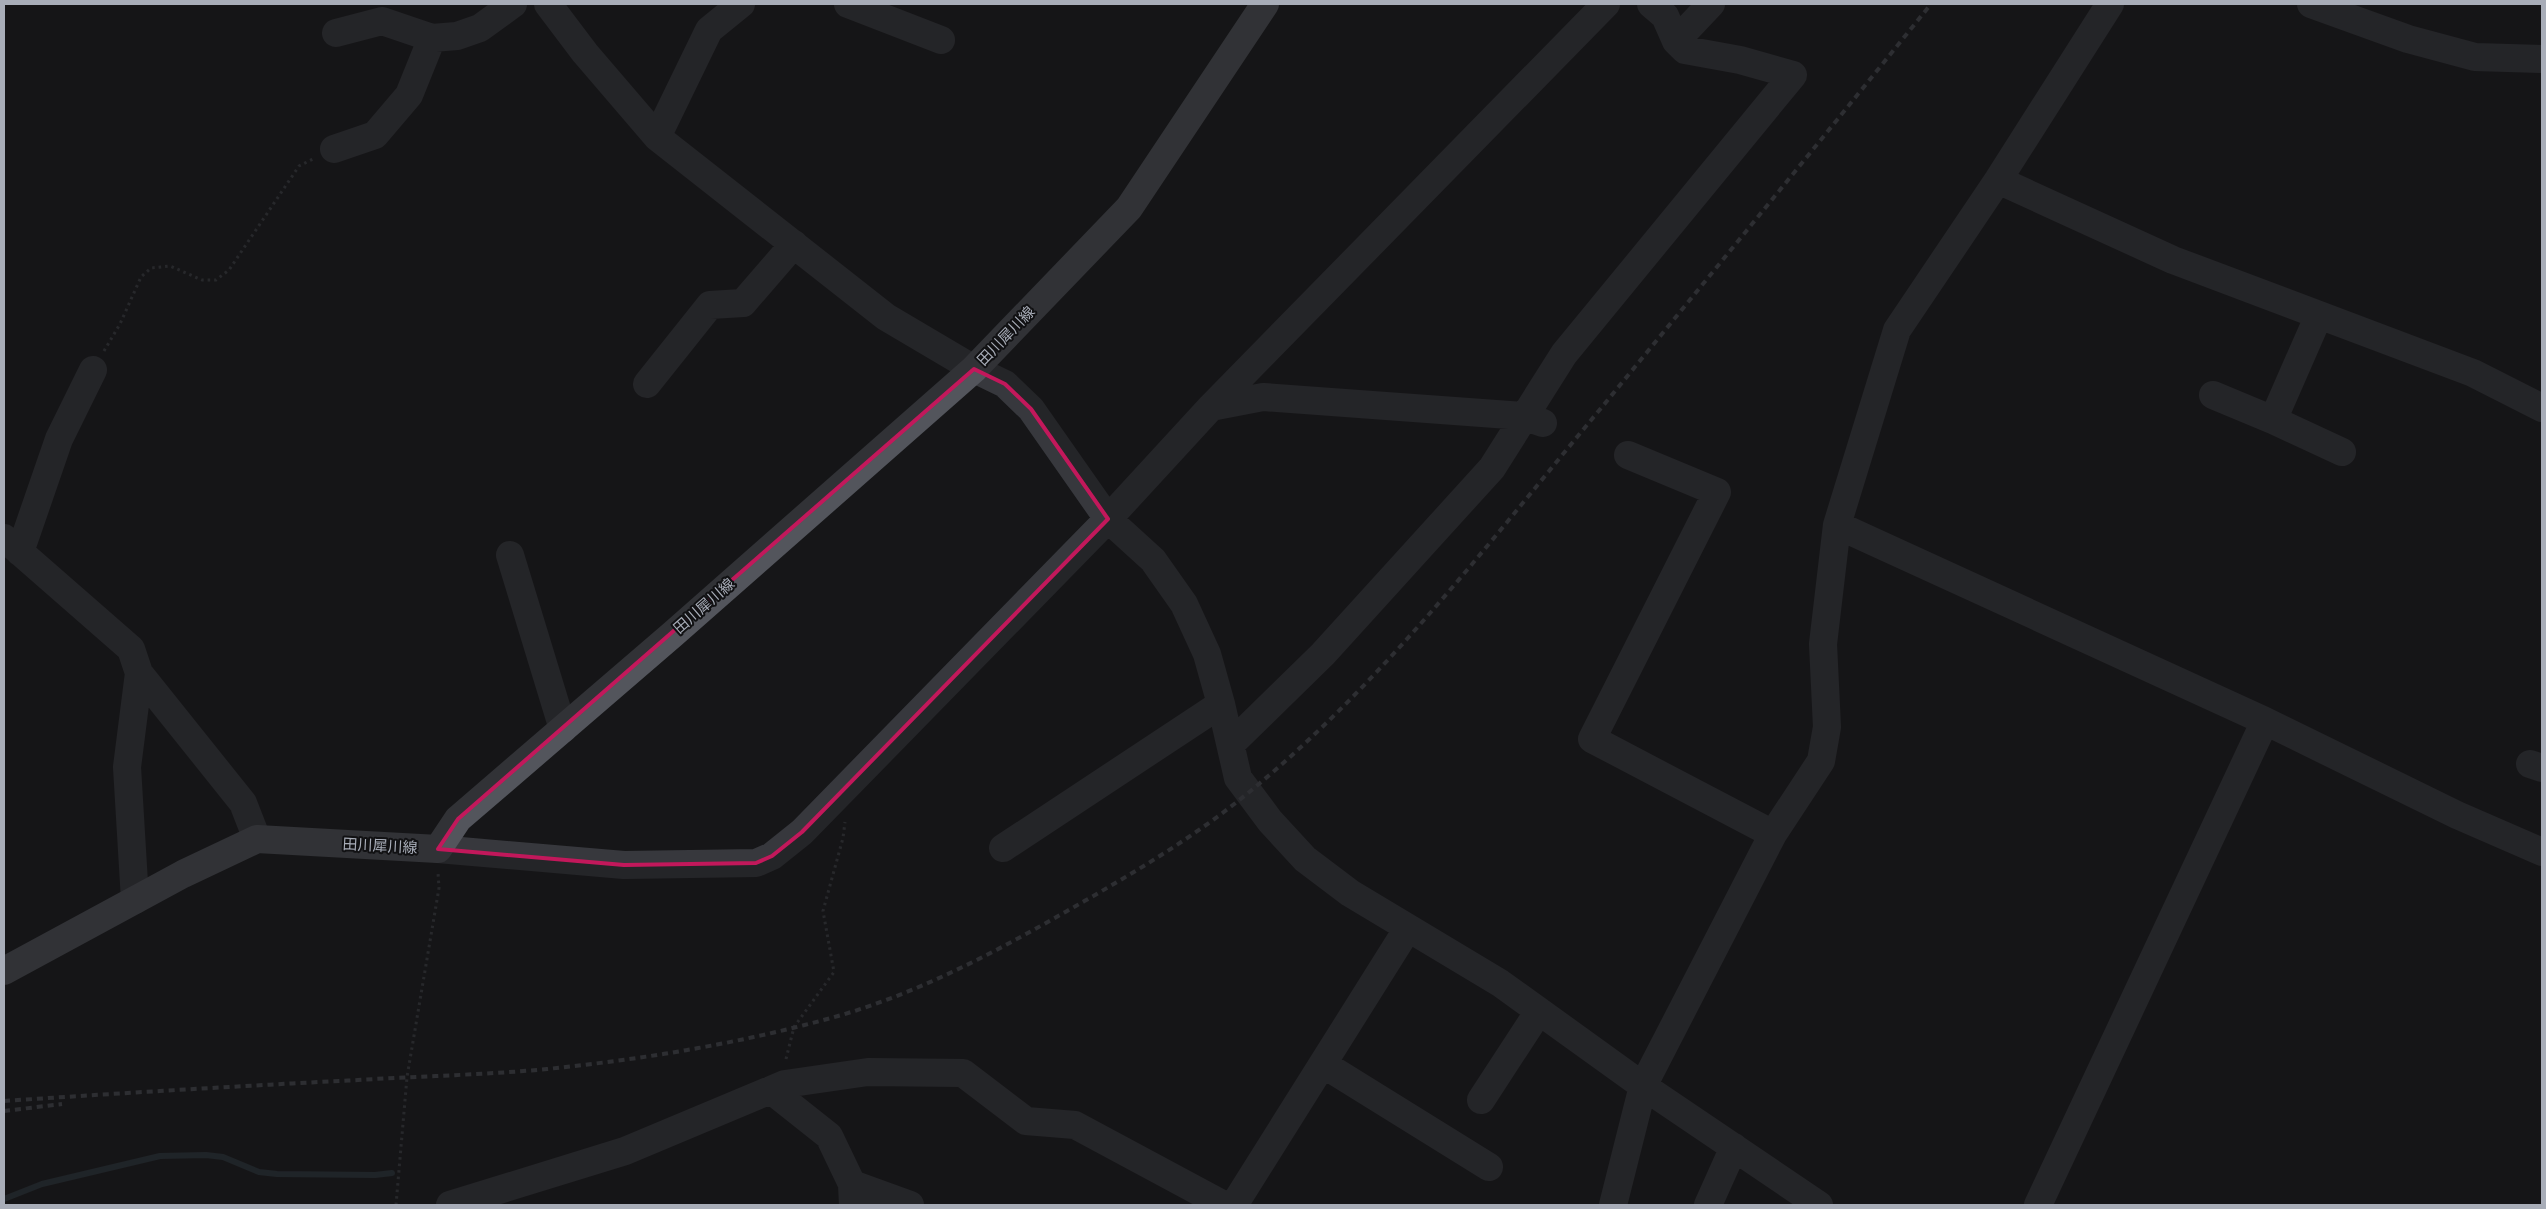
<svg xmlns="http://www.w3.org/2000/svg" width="2546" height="1209" font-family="'Nunito Sans','Noto Sans JP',sans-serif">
	<rect width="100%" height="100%" fill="#161618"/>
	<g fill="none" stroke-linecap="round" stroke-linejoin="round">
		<!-- stream -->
		<path stroke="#2c353c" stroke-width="6" d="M4,1199L42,1184L160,1156L206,1155L223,1157L259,1172L277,1174L375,1175L392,1173"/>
		<!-- path -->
		<path stroke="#3d3f44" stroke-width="3" stroke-dasharray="2.5 4" stroke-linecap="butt" d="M104,351L120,324L141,277L151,268L170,266L202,280H216L229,270L299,166L313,159
			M786,1059L794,1027L834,972L823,911L843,838L845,822
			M396,1205L407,1077L439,888L438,873"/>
		<!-- minor -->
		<path stroke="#37383d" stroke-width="28" d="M548,4L585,53L657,137L886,317L974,369L1005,384L1031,409L1108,519L1153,560L1184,604L1207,654L1221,704L1238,778L1270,821L1305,859L1350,893L1500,983L1643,1086L1819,1205
			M848,4L941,40
			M2311,4L2408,39L2475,57L2542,59
			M336,33L382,21L432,38L457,36L480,28L513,4
			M1676,41L1711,4
			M657,137L709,30L741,4
			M334,149L375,135L409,95L432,38
			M1998,180L2173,260L2473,373L2542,408
			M2319,315L2273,420L2342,452
			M647,384L710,305L743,303L794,244
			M2213,395L2273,420
			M1211,407L1263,397L1523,416L1543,423
			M1628,455L1717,492L1592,739L1773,834
			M1837,525L2265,721L2038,1205
			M4,538L131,649L139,673L243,803L257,839
			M20,552L59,439L93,370
			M510,555L563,729
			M2265,721L2457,815L2542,852
			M1231,744L1323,654L1492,468L1564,354L1793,75L1740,60L1685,50L1676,41L1665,16L1651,4
			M2530,764L2542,768
			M1003,848L1221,704
			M438,849L624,865L756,863L772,856L802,832L1108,519L1211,407L1606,4
			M135,900L127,767L139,673
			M1323,1064L1489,1167
			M771,1090L829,1136L852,1184L853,1205
			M1481,1100L1539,1011
			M852,1184L910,1205
			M450,1205L625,1151L785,1084L868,1072L963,1073L1026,1121L1075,1125L1224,1205
			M1234,1205L1408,928
			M1613,1205L1643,1086L1773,834L1821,761L1827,727L1823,644L1837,525L1897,330L1998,180L2110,4
			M1708,1205L1734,1147"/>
		<!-- major -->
		<path stroke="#53555c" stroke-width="28" d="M4,971L183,874L257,839L438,849L458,819L673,634L974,369L1129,208L1265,4"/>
		<!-- rail -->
		<path stroke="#4a4c52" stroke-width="4" stroke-dasharray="6 5" stroke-linecap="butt" d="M4,1101C122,1093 240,1086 358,1080C421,1076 484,1075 547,1069C645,1059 743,1043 838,1016C914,994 984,958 1053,919C1125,878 1197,837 1260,783C1390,674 1494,536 1602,407C1712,273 1822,139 1931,4
			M4,1111L62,1104"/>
	</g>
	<!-- marked area -->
	<path d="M0 0H2546V1209H0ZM974,369L1005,384L1031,409L1108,519L802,832L772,856L756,863L624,865L438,849L458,819Z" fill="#161618" fill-opacity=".55" fill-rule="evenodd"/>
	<path fill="none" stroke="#c2185b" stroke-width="4" stroke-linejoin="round" d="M974,369L1005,384L1031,409L1108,519L802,832L772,856L756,863L624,865L438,849L458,819Z"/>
	<g text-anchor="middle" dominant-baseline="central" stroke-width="4" stroke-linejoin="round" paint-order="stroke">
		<!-- street labels -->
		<g font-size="15" fill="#a8adb8" stroke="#111113">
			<text transform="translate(1006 336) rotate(-46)">田川犀川線</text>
			<text transform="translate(704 606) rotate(-41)">田川犀川線</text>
			<text transform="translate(380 846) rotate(3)">田川犀川線</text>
		</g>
	</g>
	<!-- border -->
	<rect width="2546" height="1209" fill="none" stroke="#a8adb8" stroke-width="10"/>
</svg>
